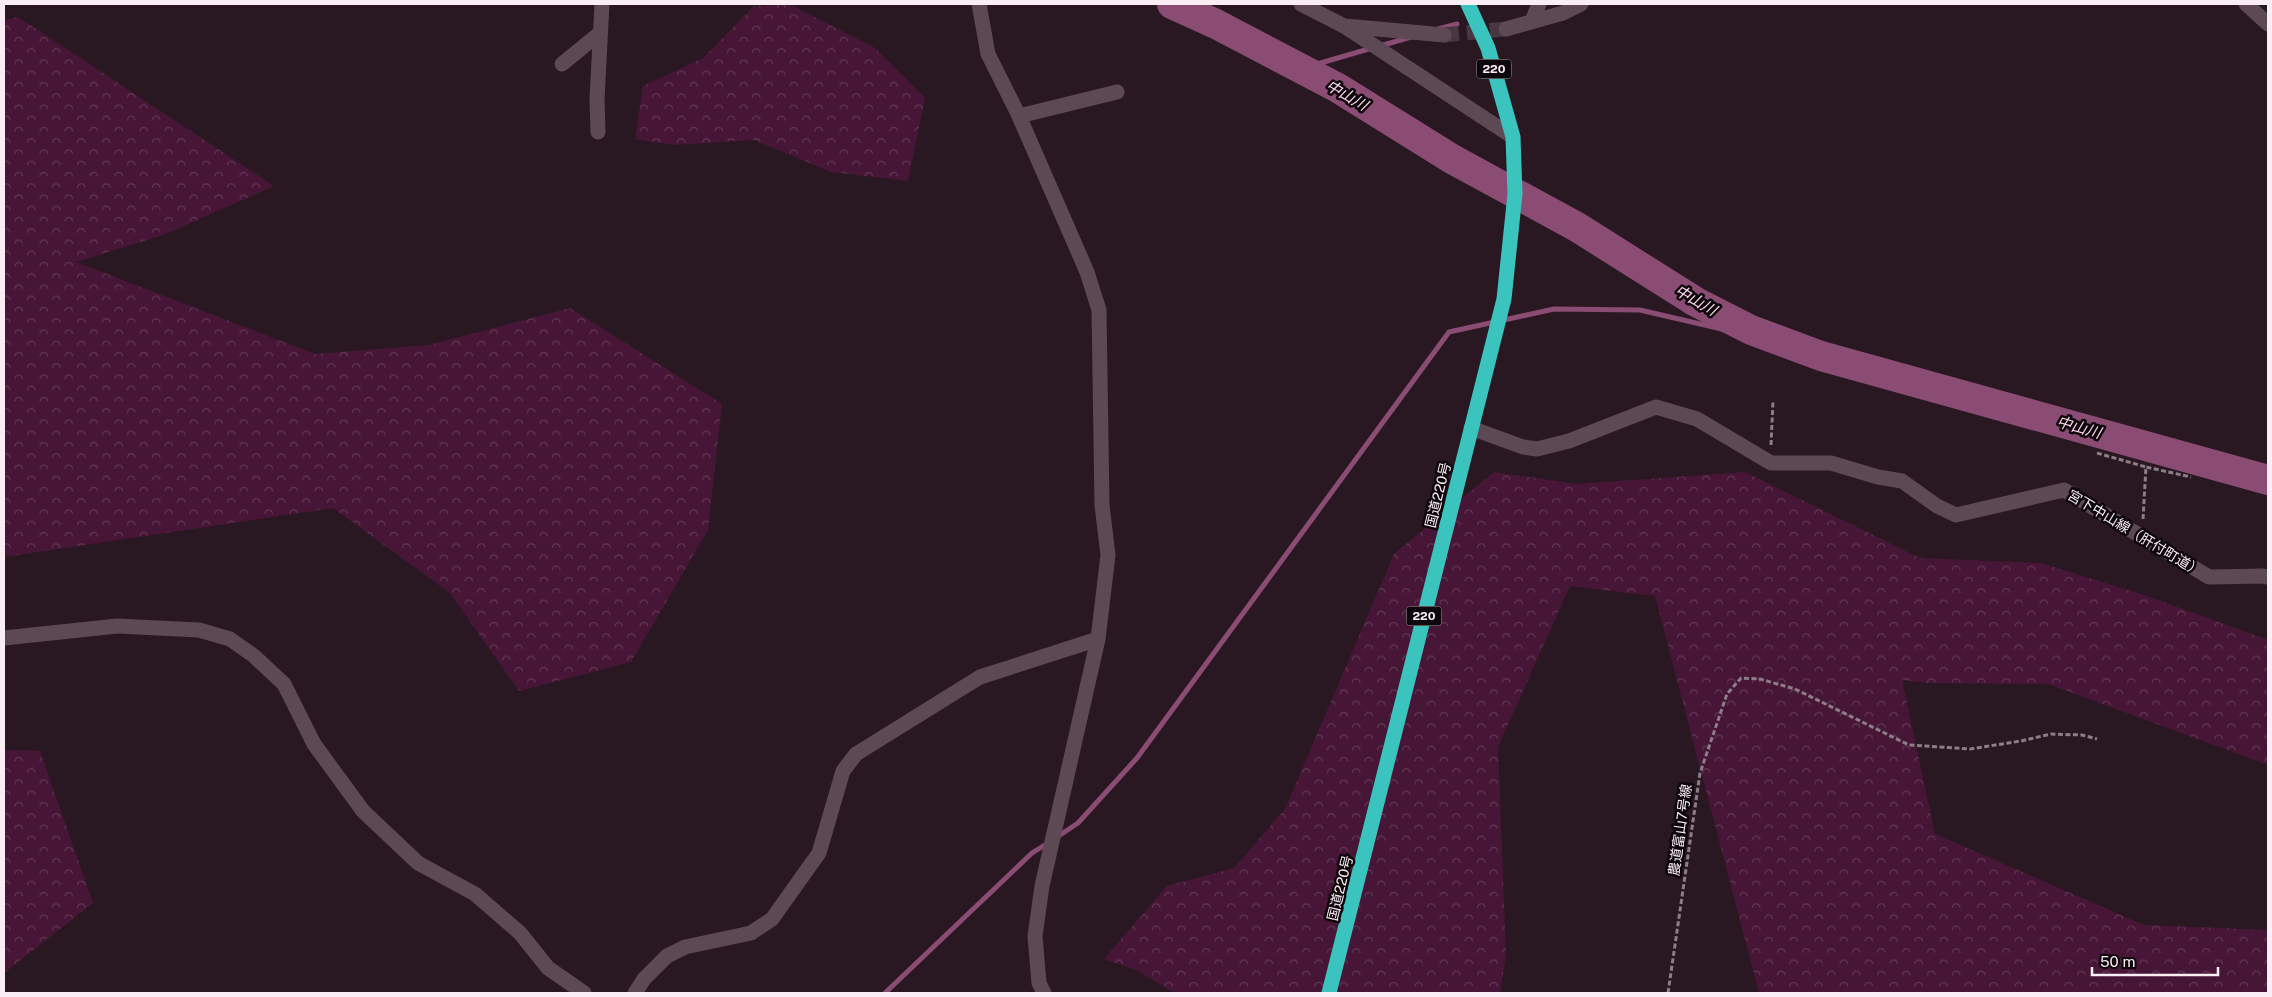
<svg xmlns="http://www.w3.org/2000/svg" width="2272" height="997" font-family="'Public Sans','Noto Sans JP',sans-serif">
	<defs>
		<pattern id="forest-crowns" width="20" height="18" patternUnits="userSpaceOnUse" patternTransform="scale(1.25)"><rect width="20" height="18" fill="#471636"/><path d="M2 6a3 3 0 1 1 6 0M12 15a3 3 0 1 1 6 0" fill="none" stroke="#623854"/></pattern>
	</defs>
	<rect width="100%" height="100%" fill="#291722"/>
	<!-- forest -->
	<path fill="url(#forest-crowns)" d="M789,4L875,48L925,98L908,181L831,172L754,140L674,145L635,139L643,86L703,58L754,6Z
		M18,17L274,186L163,235L76,262L315,354L428,345L570,308L722,404L708,530L631,662L519,691L450,593L333,508L4,557V20Z
		M1494,472L1577,484L1745,472L1920,558L2041,563L2147,596L2268,640V765L2048,684L1928,683L1902,680L1935,834L2144,925L2268,930V993H1759L1655,596L1570,586L1498,747L1506,955L1500,993H1175L1136,970L1104,959L1167,886L1234,868L1285,809L1394,554Z
		M4,750L40,751L93,903L4,973Z"/>
	<g fill="none" stroke-linecap="round" stroke-linejoin="round">
		<!-- stream -->
		<path stroke="#8a4c73" stroke-width="5" d="M1438,29L1457,24
			M1380,46L1411,37
			M1300,69L1372,48
			M1057,837L1078,823L1137,758L1449,332L1554,309L1640,310L1726,330H1751
			M885,993L1032,853L1048,843"/>
		<!-- river -->
		<path stroke="#8a4c73" stroke-width="30" d="M1172,4L1216,24L1338,88L1452,159L1577,227L1696,302L1751,330L1821,356L2268,480"/>
		<!-- street-tunnel -->
		<path stroke="#483742" stroke-width="15" stroke-dasharray="15 8" stroke-linecap="butt" d="M1444,35L1506,29"/>
		<!-- path -->
		<path stroke="#8c7d86" stroke-width="3" stroke-dasharray="5 2.5" stroke-linecap="butt" d="M1771,445L1773,401
			M2097,453L2146,467
			M2143,519L2146,467L2191,477
			M1668,993L1700,773L1727,694L1741,678L1760,679L1795,689L1909,745L1970,749L2021,741L2051,734L2082,735L2097,739"/>
		<!-- street -->
		<path stroke="#5d4954" stroke-width="15" d="M979,4L988,54L1019,116L1087,272L1099,310L1102,505L1108,555L1098,639L1042,886L1035,936L1039,983L1044,993
			M1301,4L1344,26L1513,137
			M2246,4L2268,24
			M1532,21L1539,4
			M1345,26L1444,35
			M1506,29L1563,13L1581,4
			M562,64L600,33
			M1019,116L1117,92
			M598,132L597,99L602,4
			M1471,428L1523,447L1537,449L1569,441L1656,407L1697,419L1771,463H1831L1878,477L1902,481L1937,506L1956,515L2064,490L2209,577L2262,576L2268,577
			M4,638L117,626L199,630L230,639L254,656L284,684L314,744L363,811L418,863L475,894L520,933L548,968L584,993
			M635,993L644,979L667,956L685,947L751,933L772,919L819,853L843,771L856,754L980,677L1098,639"/>
		<!-- highway -->
		<path stroke="#3ac4bd" stroke-width="15" d="M1329,993L1504,299L1515,194L1513,137L1488,48L1468,4"/>
	</g>
	<g text-anchor="middle" dominant-baseline="central" stroke-width="5" stroke-linejoin="round" paint-order="stroke">
		<!-- shield labels -->
		<g fill="#0d060a" stroke="#b3a8ae" stroke-width="1">
			<rect x="1476.5" y="59.5" width="35" height="19" rx="4"/>
			<rect x="1406.5" y="606.5" width="35" height="19" rx="4"/>
		</g>
		<g font-size="12" font-weight="bold" fill="#faeef4">
			<text x="1494" y="69">220</text>
			<text x="1424" y="616">220</text>
		</g>
		<!-- street labels -->
		<g font-size="14" fill="#faeef4" stroke="#0d060a">
			<text transform="translate(1438 495) rotate(-76)">国道220号</text>
			<text transform="translate(2135 533) rotate(31)">宮下中山線（肝付町道）</text>
			<text transform="translate(1680 830) rotate(-82)">農道富山7号線</text>
			<text transform="translate(1340 888) rotate(-76)">国道220号</text>
		</g>
		<!-- water labels -->
		<g font-size="15" font-style="italic" fill="#fdd7ec" stroke="#0d060a">
			<text transform="translate(1347 95) rotate(30)">中山川</text>
			<text transform="translate(1696 300) rotate(30)">中山川</text>
			<text transform="translate(2079 427) rotate(16)">中山川</text>
		</g>
	</g>
	<!-- border -->
	<rect width="2272" height="997" fill="none" stroke="#faeef4" stroke-width="10"/>
	<!-- scale -->
	<path d="M2092 967v8h126v-8" fill="none" stroke="#faeef4" stroke-width="2.5"/>
	<text x="2100" y="967" font-size="15" fill="#faeef4" stroke="#0d060a" stroke-width="4" paint-order="stroke">50 m</text>
</svg>
